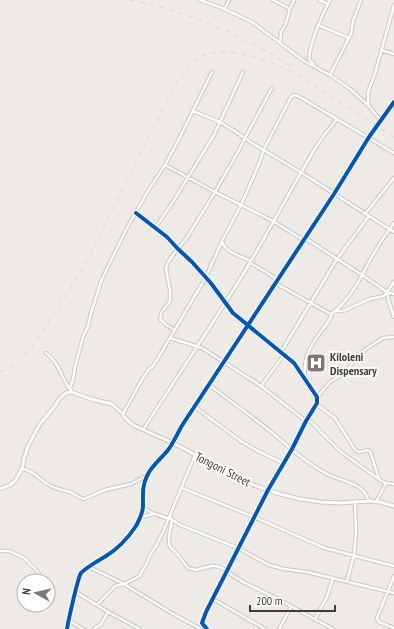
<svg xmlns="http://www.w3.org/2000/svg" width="394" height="629" font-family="'PT Sans Narrow',sans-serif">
	<rect width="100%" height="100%" fill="#eeebe7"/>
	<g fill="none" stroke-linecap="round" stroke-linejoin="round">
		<!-- minor casing -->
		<g stroke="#cac7c3" stroke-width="4.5">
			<path id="minor" d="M200,0L222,8L252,22L304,61L330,75L350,89L368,105L381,121
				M273,0L290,9
				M319,0L328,4
				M225,9L229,0
				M318,25L349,38
				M280,43L281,32L285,26L290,9L294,0
				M381,50L394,54
				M316,67L309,59C310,42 322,15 330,0
				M330,75L351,34L353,21L361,0
				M368,104V92L375,73L394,5
				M193,111L220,122L236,132L252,143L302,173L394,232
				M165,165L215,192L273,221L303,240
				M136,213L167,237L178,249L192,262L210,282L216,290L233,313L294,363L317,397V403L314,408L306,421L292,449L268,490L206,612L202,623L207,629
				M365,214L394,178
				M155,228L171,205L214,135L243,72
				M305,238L362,275L387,292L394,294
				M222,242C226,253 241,256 251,261
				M250,263C259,268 269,273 277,280
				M275,283L327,312L331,314L333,313C350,299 359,281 369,262C376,249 385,235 394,223
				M388,292V299L394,317
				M335,311H343L370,299L384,296L394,282
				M175,330L166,325L162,321L160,318L162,311L168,304L170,301V290L166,269L167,264L173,255L188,236L215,192L239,150L245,138L272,88
				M170,338L202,348L261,386L306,421
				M281,352L337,259L369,216
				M46,353C58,361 61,376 69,388
				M305,380C303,357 309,348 322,330C326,325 330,320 332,314
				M209,385C229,400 250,415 270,431C288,446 306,463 327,474C338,480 357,482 365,493C366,495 368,499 369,501
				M261,386L284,355
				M71,392L70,388L73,379L75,367L83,337L88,326L91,313L102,279L127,228L148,191L165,165L179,139L212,72
				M317,397L330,382L346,372L356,358L366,349L383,338L394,337
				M316,404L335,418L355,450L359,452L368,450L370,451L379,479
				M195,407L242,442L256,450L283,463
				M123,414L140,383L149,369L153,366L158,358L206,277L222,241L241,205L259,164L264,149L291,97L294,95L298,96L394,153
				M308,419L341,452L383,482L386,483L394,484
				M143,430C174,381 207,333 237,284C265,239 289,192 316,147L325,134L337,119
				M22,469C33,470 40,480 49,485C56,489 63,490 70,492C75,494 79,498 84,499L105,490L131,484L146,476
				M182,488L254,517L313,543L325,548L394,566
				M376,502L386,483
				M143,507C150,514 160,515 169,519
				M140,518L152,514
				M170,518L180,525L238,548L269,565L284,569L307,572L394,593
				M172,520L169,536V542L170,547L178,555L188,568L196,570L211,566H216L227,570
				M0,551H9L24,558L38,572L39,576L36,581
				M89,567L124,584L173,614L201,629
				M226,571L243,582L276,598L333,629
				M394,576L377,618L379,622L394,628
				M347,581L354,555L356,532L355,502
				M76,592L108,612L140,629
				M213,599L265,629
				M97,605L115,586L124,584L140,576L142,571L146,565L150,555L156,546L163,532L195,455
				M315,619L327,597L333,578
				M68,620L83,629
				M67,629C68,622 78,577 81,573C88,566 98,561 106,556C119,548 128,538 136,526C139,520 143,513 143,506C143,495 142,486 147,476C151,466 161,459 168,450C174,442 178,432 183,424L334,194L369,137L394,102
				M94,629L101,624L108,612
				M279,629L291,607"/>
		</g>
		<!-- tertiary casing -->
		<g stroke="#cac7c3" stroke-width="5">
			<path id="tertiary" d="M0,489L10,485L15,481L22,469L24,459L28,446L40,424L55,406L60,398L66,393L71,392L91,399L112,404L123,414L125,418L133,425L173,443L248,483L280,494L300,499L321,502L340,503L369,501L380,502L394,506"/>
		</g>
		<!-- minor -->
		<use href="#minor" stroke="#fcfcfb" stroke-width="2.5"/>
		<!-- tertiary -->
		<use href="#tertiary" stroke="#fcfcfb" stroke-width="3"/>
		<!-- rail -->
		<path stroke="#d8d7d7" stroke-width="1" stroke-dasharray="5 5" stroke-linecap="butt" d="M130,0L161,7L192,17L230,32L273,55L290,66
			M0,372L16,364L32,347L81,272L171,92C177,82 182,72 190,64C217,40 262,58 290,71L394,137"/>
		<!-- cycleway casing -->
		<g stroke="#fff" stroke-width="6">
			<path id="cycleway" d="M136,213L167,237L178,249L192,262L210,282L216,290L233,313L294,363L317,397V403L314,408L306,421L292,449L268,490L206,612L202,623L207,629
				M67,629C68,622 78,577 81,573C88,566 98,561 106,556C119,548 128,538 136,526C139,520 143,513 143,506C143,495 142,486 147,476C151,466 161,459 168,450C174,442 178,432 183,424L334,194L369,137L394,102"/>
		</g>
		<!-- cycleway -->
		<use href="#cycleway" stroke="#0057b8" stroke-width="4"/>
	</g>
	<!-- icons -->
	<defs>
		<g id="hospital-square" transform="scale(1)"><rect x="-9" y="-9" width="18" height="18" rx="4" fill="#7f7973" stroke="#fff"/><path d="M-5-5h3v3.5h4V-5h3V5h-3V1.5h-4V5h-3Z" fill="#fff"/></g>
	</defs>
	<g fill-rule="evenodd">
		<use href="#hospital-square" x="316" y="363"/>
	</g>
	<g text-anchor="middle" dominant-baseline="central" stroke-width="4" stroke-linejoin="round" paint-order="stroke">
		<!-- poi labels -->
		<g font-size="12" font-weight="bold" fill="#433c34" stroke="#fff" text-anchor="start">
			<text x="330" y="356">Kiloleni<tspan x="330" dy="14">Dispensary</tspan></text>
		</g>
		<!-- street labels -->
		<g font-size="12" fill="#433c34" stroke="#fff">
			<text transform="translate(223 469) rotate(27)">Tongoni Street</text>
		</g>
	</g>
	<!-- north arrow -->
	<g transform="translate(36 593) rotate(278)"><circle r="19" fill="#ffffff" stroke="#b4b1ae"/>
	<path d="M0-3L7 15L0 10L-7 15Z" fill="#7f7973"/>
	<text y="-6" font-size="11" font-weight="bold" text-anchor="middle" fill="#433c34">N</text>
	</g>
	<!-- scale -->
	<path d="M250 605v6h85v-6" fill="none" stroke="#433c34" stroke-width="2"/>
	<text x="256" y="605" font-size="12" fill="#433c34" stroke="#ffffff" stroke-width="3" paint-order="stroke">200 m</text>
</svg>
